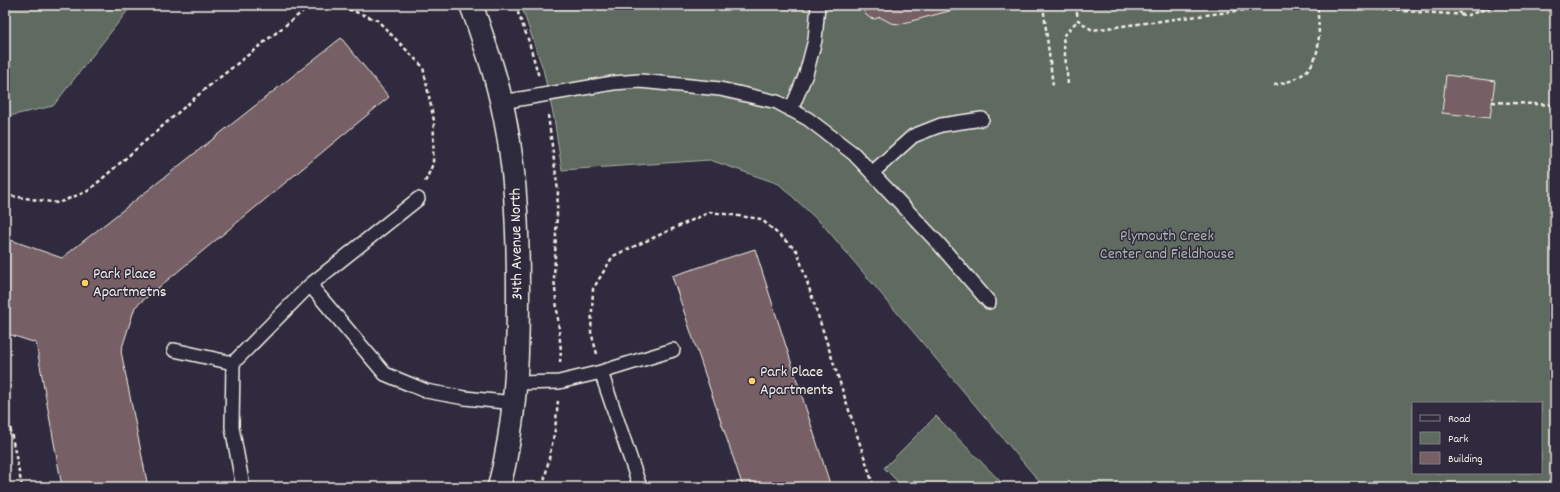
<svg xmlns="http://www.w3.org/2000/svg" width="1560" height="492" font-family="Dekko,sans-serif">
	<rect width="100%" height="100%" fill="#2f2a3d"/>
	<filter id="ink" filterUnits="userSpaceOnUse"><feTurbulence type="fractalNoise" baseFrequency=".025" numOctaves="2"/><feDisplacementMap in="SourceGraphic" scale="8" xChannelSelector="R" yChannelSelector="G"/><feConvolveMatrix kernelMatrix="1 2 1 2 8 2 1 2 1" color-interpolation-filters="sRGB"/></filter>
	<g filter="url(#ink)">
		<!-- green -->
		<path fill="#5e6b61" stroke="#a9aea4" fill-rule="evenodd" d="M5,5H132L53,106L5,117Z
			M521,5H1555V487H1044L824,226L779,184L710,160L562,170L554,118L543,69ZM1413,403H1541V473H1413Z
			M936,416L1006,487H903L884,468Z"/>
		<!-- building -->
		<path fill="#765f65" stroke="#f4f1e8" d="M862,5H972L900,24L891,23L880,17L875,19L870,18L865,14Z
			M341,38L389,97L135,307L121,351L148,487H62L36,343L5,333V238L62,258Z
			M1446,75L1495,81L1490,118L1442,113Z
			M755,249L831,487H743L672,276Z"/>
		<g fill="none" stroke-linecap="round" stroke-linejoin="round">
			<!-- lane casing -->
			<g stroke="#f4f1e8" stroke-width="16">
				<path id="lane" d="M502,102L613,83L640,81L720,89L777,102L808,119L854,154L939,244L989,302
					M791,110L806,74L815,40L818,5
					M872,173L913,136L941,125L982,119
					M418,199L310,285L385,374L426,391L465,398L515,403
					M174,350L233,363
					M601,372L673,350
					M517,383L559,382L601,372L640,487
					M243,487L232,427L233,363L310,285"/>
			</g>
			<!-- secondary casing -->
			<g stroke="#f4f1e8" stroke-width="25">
				<path id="secondary" d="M471,5C476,17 480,30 484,42C514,126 518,204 518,292C518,358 516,422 499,487"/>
			</g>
			<!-- path -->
			<path stroke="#f4f1e8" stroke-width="2.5" stroke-dasharray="4 3" stroke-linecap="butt" d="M515,5L528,39L539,77
				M1043,5L1053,86
				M1076,5L1078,20L1092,30L1282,5
				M1363,5L1371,9L1468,15L1498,5
				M1457,5L1460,14
				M1546,5L1555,22
				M1068,84L1063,36L1078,20
				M1274,85C1323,77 1321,45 1317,5
				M1492,102L1555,105
				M548,115L558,191L554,278L561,351L560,362
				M5,195L58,203L88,191L204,90L306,9L340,6L377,20L423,67L434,121L433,164L425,182
				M597,354L591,332L593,289L613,256L710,212L761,219L797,251L874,487
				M5,415L9,422L22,487
				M543,487L555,430L558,401"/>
			<!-- lane -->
			<use href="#lane" stroke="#2f2a3d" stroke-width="13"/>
			<!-- secondary -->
			<use href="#secondary" stroke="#2f2a3d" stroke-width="22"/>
		</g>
	</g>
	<!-- markers -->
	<g fill="#ffd166" stroke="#2f2a3d" stroke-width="1.5">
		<circle cx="85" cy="283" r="4"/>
		<circle cx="752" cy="381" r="4"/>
	</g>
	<g text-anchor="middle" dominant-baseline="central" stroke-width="3" stroke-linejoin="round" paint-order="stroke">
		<!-- park labels -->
		<g font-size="16" fill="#b0b5ab" stroke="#2f2a3d">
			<text x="1167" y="236">Plymouth Creek<tspan x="1167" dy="18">Center and Fieldhouse</tspan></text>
		</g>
		<!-- street labels -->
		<g font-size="16" fill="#f4f1e8" stroke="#2f2a3d">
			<text transform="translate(517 244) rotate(-91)">34th Avenue North</text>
		</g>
		<!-- poi labels -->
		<g font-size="16" fill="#f4f1e8" stroke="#2f2a3d" text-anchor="start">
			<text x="93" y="274">Park Place<tspan x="93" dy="18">Apartmetns</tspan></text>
			<text x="760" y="372">Park Place<tspan x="760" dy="18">Apartments</tspan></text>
		</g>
	</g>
	<!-- margin -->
	<rect width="1560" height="492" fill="none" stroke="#2f2a3d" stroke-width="20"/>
	<rect x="10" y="10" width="1540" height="472" fill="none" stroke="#f4f1e8" stroke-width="1.5" filter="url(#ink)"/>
	<!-- legend -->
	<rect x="1412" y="402" width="130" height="72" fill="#2f2a3d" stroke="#7e7a81"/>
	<rect x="1420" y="415" width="20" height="6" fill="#2f2a3d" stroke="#7e7a81"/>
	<text x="1448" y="422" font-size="12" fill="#f4f1e8">Road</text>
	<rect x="1420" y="432" width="20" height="12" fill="#5e6b61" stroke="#7e7a81"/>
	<text x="1448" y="442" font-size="12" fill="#f4f1e8">Park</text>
	<rect x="1420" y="452" width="20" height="12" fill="#765f65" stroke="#7e7a81"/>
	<text x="1448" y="462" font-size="12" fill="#f4f1e8">Building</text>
</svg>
